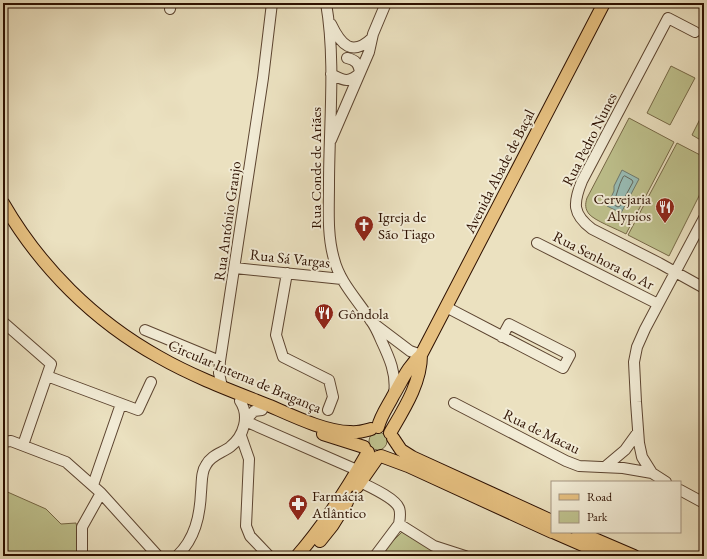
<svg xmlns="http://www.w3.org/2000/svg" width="707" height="559" font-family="'EB Garamond',serif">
	<rect width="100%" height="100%" fill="#ebe1c0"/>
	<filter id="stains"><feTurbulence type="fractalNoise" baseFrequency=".005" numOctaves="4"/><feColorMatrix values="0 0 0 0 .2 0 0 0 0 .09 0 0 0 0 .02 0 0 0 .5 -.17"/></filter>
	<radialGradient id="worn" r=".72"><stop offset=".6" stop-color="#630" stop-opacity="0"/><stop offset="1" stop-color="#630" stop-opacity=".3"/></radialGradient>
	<!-- green -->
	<path fill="#bec18d" stroke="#766846" d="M671,66L695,78L670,125L647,113Z
		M704,111V142L692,135Z
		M629,118L674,142L626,234C617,229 595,221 589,214C585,209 585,204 587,198Z
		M677,143L704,157V186L669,256L628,235Z
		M369 441a9 9 0 1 1 18 0a9 9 0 1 1-18 0Z
		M3,490L46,509L61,524L76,523L78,533L77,556H3Z
		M402,532L441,555L383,556L387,547Z"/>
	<!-- water -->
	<path fill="#98bdb6" stroke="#6d786d" d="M622,170L639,179L621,213L607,206L614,191V186Z"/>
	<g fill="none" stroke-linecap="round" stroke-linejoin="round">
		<!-- shore -->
		<path stroke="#62665b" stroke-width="1" d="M625,176L632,180L633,182L620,206L618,207L614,205L613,203C618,193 618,186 623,177Z"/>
		<!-- minor casing -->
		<g stroke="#5c4430" stroke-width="12">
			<path id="minor" d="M326,3C336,60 329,125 329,184C329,209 327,235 334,259C340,283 358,300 371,321C375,326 378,333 381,340C389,357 397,374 394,394
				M170,9L171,3
				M331,24C341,45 352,57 372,38
				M695,32L668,18L582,181C573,203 572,214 592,229L659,263L704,288
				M331,74C343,80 348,84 360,73C359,64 356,60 347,58
				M331,140L369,52L373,34L386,3
				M537,243L658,304
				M235,268L342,279
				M287,273L276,335L283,357L329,380L333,397L328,410
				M446,307L563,368L570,355L509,324L502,337
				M3,322L51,364L23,445
				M373,323L410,351L421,355
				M145,330L220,361L263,78L272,3
				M220,361L219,373L222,387
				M47,376L138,410L151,382
				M454,403L566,461L579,466L623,468L652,473L666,482
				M245,421L357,470
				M245,421L254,411L262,410
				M241,436L249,459L246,526L250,536L269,556
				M3,442L11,441L66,462L101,493L158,556
				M606,466L625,450L638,432
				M652,473L642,457L639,443L636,402L634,362L637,347L645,329L704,218
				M360,482C370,487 395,498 399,508C401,513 400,518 399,524
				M93,485L121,404
				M680,490L704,503
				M82,556V527L101,493
				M177,556C195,539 200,516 201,492C202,483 201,472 206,465C211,455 222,453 230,447C244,436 250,416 240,401
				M375,556L399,524L434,546L465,556"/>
		</g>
		<!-- major casing -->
		<g stroke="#2d1000" stroke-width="14">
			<path id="major" d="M3,203C40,267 94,321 159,357C194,377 232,391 270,406C293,416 326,432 350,432C358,433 364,431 371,429
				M378,427C381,415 388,406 393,396C402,381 408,366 421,355L604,3
				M390,433C404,409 421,383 421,355
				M323,434L364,447
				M393,438L401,450L412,457L552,521
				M381,456L408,466L552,532
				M357,487L378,457
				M553,532L608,556
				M578,532L634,556
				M320,541L332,526L347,502
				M297,556C325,524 347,489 368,452"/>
		</g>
		<!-- minor -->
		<use href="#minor" stroke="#f2ecd6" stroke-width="10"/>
		<!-- major -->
		<use href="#major" stroke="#e6c080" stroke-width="12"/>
	</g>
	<!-- icons -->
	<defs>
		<g id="restaurant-pin" transform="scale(1)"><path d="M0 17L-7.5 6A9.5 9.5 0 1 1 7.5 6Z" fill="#8f2418" stroke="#f2ecd6"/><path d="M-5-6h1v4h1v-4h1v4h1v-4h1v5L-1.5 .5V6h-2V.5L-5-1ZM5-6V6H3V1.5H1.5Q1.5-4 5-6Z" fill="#fff"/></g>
		<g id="church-pin" transform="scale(1)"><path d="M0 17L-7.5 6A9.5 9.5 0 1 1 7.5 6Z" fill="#8f2418" stroke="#f2ecd6"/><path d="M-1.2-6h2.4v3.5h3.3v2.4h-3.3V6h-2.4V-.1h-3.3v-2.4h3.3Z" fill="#fff"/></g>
		<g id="pharmacy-pin" transform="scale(1)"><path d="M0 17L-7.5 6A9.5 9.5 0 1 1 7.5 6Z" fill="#8f2418" stroke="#f2ecd6"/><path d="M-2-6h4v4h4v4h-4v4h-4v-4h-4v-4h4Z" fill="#fff"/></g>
	</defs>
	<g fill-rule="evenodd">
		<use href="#restaurant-pin" x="665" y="207"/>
		<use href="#church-pin" x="364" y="225"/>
		<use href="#restaurant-pin" x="324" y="313"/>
		<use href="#pharmacy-pin" x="298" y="504"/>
	</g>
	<g text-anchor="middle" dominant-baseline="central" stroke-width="4" stroke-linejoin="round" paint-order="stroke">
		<!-- street labels -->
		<g font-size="15" fill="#2d1000" stroke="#f2ecd6">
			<text transform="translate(589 139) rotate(-63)">Rua Pedro Nunes</text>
			<text transform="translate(315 168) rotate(-90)">Rua Conde de Ariães</text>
			<text transform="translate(499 171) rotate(-63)">Avenida Abade de Baçal</text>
			<text transform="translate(227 221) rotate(-82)">Rua António Granjo</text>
			<text transform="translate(290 258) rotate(6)">Rua Sá Vargas</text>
			<text transform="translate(604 260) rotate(27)">Rua Senhora do Ar</text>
			<text transform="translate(245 376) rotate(23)">Circular Interna de Bragança</text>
			<text transform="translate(542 431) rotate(26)">Rua de Macau</text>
		</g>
		<!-- poi labels -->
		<g font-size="15" fill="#2d1000" stroke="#f2ecd6" text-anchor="start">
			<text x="651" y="198" text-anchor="end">Cervejaria<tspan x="651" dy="17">Alypios</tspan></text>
			<text x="378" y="216">Igreja de<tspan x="378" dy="17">São Tiago</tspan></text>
			<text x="338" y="313">Gôndola</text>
			<text x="312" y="495">Farmácia<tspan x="312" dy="17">Atlântico</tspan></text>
		</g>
	</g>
	<!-- margin -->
	<rect width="707" height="559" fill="none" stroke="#ebe1c0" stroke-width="16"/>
	<rect x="4" y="4" width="699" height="551" fill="none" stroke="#2d1000" stroke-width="2"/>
	<rect x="8" y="8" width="691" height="543" fill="none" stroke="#2d1000"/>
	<!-- legend -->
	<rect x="551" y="481" width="130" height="52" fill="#f2ecd6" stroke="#a39480"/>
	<rect x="559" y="494" width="20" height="6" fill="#e6c080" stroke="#a39480"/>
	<text x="587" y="501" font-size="12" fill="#2d1000">Road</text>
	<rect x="559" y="511" width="20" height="12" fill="#bec18d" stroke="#a39480"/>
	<text x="587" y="521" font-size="12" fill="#2d1000">Park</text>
	<rect width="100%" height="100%" filter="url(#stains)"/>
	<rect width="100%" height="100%" fill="url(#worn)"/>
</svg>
